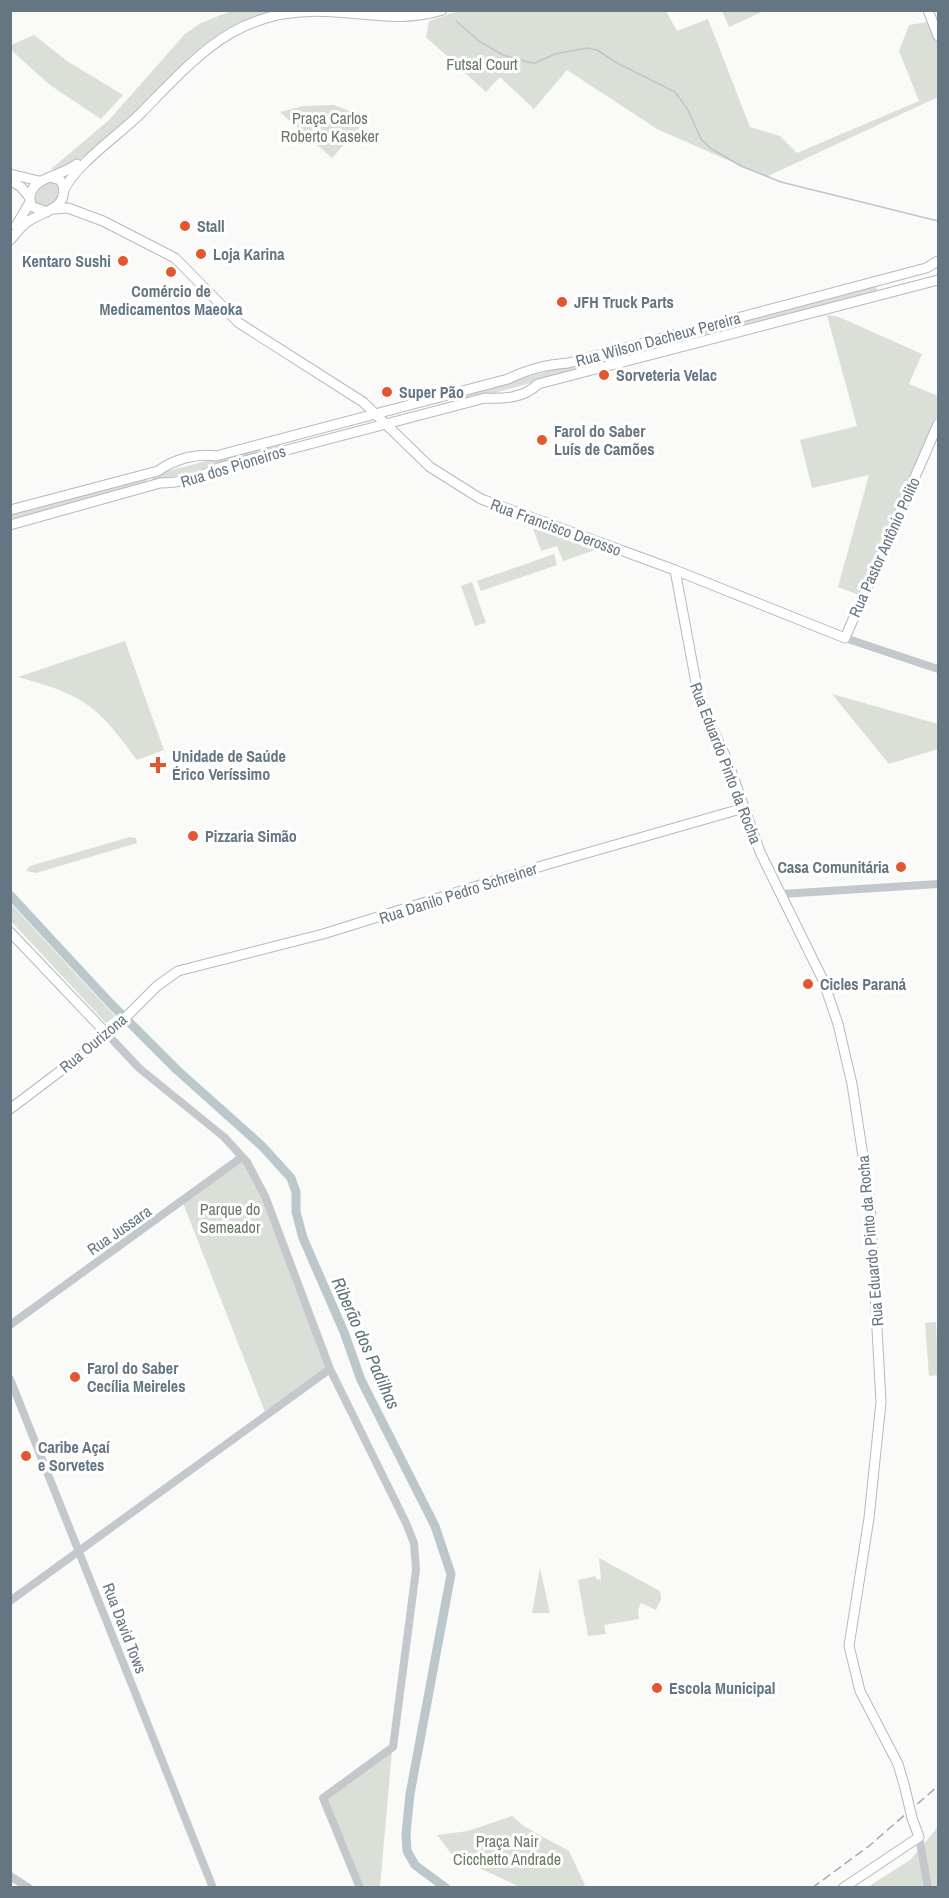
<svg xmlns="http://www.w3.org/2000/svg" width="949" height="1898" font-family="'Archivo Narrow',sans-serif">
	<rect width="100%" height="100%" fill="#fafaf8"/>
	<!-- green -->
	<path fill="#dadfd7" d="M231,11H275C249,17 226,28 205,44C172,68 87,174 51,169L109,120L185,34L201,23Z
		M458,11H666L677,31L708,19L750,127L780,136L797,153L919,101L899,51L909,25L928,22L938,45V97L766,177L657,129L567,70L534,109L500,77L486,92L426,37L429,21Z
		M764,11L729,27L722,11L764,10Z
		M34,35L67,61L123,95L101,119L50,85L11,50V45Z
		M334,105L368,118L332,158L280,112L303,106Z
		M44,181L57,182L61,193L49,209L35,205L34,193Z
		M876,284L877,293L668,348L666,345L705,329Z
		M827,315L839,317L922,354L909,384L938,396V414L859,595L838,587L869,475L812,488L800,440L857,426Z
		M645,345L651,348L649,351L465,401L463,394Z
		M280,442V450L153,482L152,475Z
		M146,477L147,483L11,522V512Z
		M533,528L595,550L563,561L557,546L541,551Z
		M554,554L557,565L481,591L477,581Z
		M472,582L486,623L475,626L461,586Z
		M125,641L164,750L137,760C97,705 84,695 18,677Z
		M832,694L938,724V749L889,764Z
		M130,837L136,838L137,843L36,873L26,871L30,866Z
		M11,904L115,1016L106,1023L11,921Z
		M242,1160L261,1192L327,1367L265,1412L183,1203Z
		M936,1322L938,1375L929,1376L925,1323Z
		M599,1558L660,1591L661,1599L656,1610L641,1603L638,1610L639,1619L604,1625L606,1634L588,1636L578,1580L596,1576V1579L601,1580Z
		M540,1568L550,1613H532Z
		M392,1751L380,1887H362L324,1800Z
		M512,1816L525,1827L569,1851L585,1885L579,1888L520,1887L453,1856L437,1835L468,1831Z
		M938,1827V1887L866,1888L910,1860Z"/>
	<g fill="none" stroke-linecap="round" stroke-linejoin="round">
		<!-- stream -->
		<path stroke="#bbc7cb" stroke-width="1.5" d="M456,21L479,41L503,55L527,62L535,63L555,54L587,48L597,50L617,63L675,92L688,110L701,139L710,148L741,166L781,182L938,221"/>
		<!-- river -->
		<path stroke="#bbc7cb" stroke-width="9" d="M10,895L111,1004L177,1070L262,1146L291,1178L296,1192V1212L303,1238L344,1332L361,1380L435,1526L451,1574L410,1794L406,1834L407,1851L415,1865L446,1888"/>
		<!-- major casing -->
		<g stroke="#b5babe" stroke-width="11">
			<path id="major" d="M928,10L938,36
				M10,174L39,181
				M10,180L21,187L30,198
				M64,190C76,164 119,135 141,113C201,52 239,5 334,12C371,14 405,22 442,10
				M54,209L68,208L103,221L175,258L239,323L363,402L430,467L481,499L675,570L845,638L938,424
				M47,212L31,206C23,176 61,178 77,164
				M16,226L30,202
				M10,240C16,234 20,227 27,222C42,211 68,210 63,185L60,180L50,177
				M10,510L158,471C174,459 197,453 216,456L508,379C529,369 545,365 568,363L926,268L938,261
				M10,525L160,483C182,483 199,478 218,468L485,398C504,399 524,398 538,384L938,280
				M675,570L699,699L728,762L760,852L823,980L838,1024L852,1084L870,1202L881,1402L869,1518L849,1646L860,1691L898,1764L905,1788
				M10,932L108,1035
				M10,1109L108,1035L157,986L178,971L323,934L545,865L744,808
				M843,1888L919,1837L912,1818"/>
		</g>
		<!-- minor -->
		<path stroke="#c3c8cc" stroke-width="8" d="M845,638L938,669
			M782,894L938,884
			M108,1035L139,1068L224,1137L247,1162L265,1196L330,1369L406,1523L414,1543L416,1570L393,1747L323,1798L360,1888
			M10,1325L242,1157
			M10,1379L213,1888
			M10,1601L330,1369
			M919,1837L928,1888
			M10,1876L29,1888"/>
		<!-- major -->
		<use href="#major" stroke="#fff" stroke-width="9"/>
		<!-- rail -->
		<path stroke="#a2aab0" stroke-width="1.5" stroke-dasharray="9 4.5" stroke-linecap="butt" d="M812,1888L869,1846L938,1786"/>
		<!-- major-bridge casing -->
		<g stroke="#b5babe" stroke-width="11" stroke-linecap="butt">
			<path id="major-bridge" d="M905,1788L912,1818"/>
		</g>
		<!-- major-bridge -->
		<use href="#major-bridge" stroke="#fff" stroke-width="9"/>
	</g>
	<!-- markers -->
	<g fill="#e4572e" stroke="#fff" stroke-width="2">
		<circle cx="185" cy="226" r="6"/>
		<circle cx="201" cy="254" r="6"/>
		<circle cx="123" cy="261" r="6"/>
		<circle cx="171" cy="272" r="6"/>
		<circle cx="562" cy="302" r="6"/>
		<circle cx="604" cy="375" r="6"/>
		<circle cx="387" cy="392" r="6"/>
		<circle cx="542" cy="440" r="6"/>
		<path d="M155 756h6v6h6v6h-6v6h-6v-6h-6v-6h6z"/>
		<circle cx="193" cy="836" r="6"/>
		<circle cx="901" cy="867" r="6"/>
		<circle cx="808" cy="984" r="6"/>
		<circle cx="75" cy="1377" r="6"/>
		<circle cx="26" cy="1456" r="6"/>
		<circle cx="657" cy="1688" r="6"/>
	</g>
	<g text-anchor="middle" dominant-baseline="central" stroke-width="6" stroke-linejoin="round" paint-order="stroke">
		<!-- park labels -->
		<g font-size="16" fill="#687a64" stroke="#fff">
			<text x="482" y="64">Futsal Court</text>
			<text x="330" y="118">Praça Carlos<tspan x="330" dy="18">Roberto Kaseker</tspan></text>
			<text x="230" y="1209">Parque do<tspan x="230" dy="18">Semeador</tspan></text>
			<text x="507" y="1841">Praça Nair<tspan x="507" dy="18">Cicchetto Andrade</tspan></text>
		</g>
		<!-- poi labels -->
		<g font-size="16" font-weight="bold" fill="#657683" stroke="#fff" text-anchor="start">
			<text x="197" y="226">Stall</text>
			<text x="213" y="254">Loja Karina</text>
			<text x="111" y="261" text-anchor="end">Kentaro Sushi</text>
			<text x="171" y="291" text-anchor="middle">Comércio de<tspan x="171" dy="18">Medicamentos Maeoka</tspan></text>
			<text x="574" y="302">JFH Truck Parts</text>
			<text x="616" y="375">Sorveteria Velac</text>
			<text x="399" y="392">Super Pão</text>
			<text x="554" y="431">Farol do Saber<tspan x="554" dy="18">Luís de Camões</tspan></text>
			<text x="172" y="756">Unidade de Saúde<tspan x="172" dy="18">Érico Veríssimo</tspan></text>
			<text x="205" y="836">Pizzaria Simão</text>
			<text x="889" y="867" text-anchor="end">Casa Comunitária</text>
			<text x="820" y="984">Cicles Paraná</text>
			<text x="87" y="1368">Farol do Saber<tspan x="87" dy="18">Cecília Meireles</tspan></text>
			<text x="38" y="1447">Caribe Açaí<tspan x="38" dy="18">e Sorvetes</tspan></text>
			<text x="669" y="1688">Escola Municipal</text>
		</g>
		<!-- street labels -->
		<g font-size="16" fill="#657683" stroke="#fff">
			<text transform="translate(658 339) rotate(-15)">Rua Wilson Dacheux Pereira</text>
			<text transform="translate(233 466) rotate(-17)">Rua dos Pioneiros</text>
			<text transform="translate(556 527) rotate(20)">Rua Francisco Derosso</text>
			<text transform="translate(884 547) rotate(-66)">Rua Pastor Antônio Polito</text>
			<text transform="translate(726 763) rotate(69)">Rua Eduardo Pinto da Rocha</text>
			<text transform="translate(458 893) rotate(-18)">Rua Danilo Pedro Schreiner</text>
			<text transform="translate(93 1043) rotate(-40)">Rua Ourizona</text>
			<text transform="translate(119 1230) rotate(-35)">Rua Jussara</text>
			<text transform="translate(870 1241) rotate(-95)">Rua Eduardo Pinto da Rocha</text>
			<text transform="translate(125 1628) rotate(69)">Rua David Tows</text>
		</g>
		<!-- water labels -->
		<g font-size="18" font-style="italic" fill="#60757c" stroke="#fff">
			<text transform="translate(366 1343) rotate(66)">Riberão dos Padilhas</text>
		</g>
	</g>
	<!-- border -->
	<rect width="949" height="1898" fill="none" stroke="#657683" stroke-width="24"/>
</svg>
